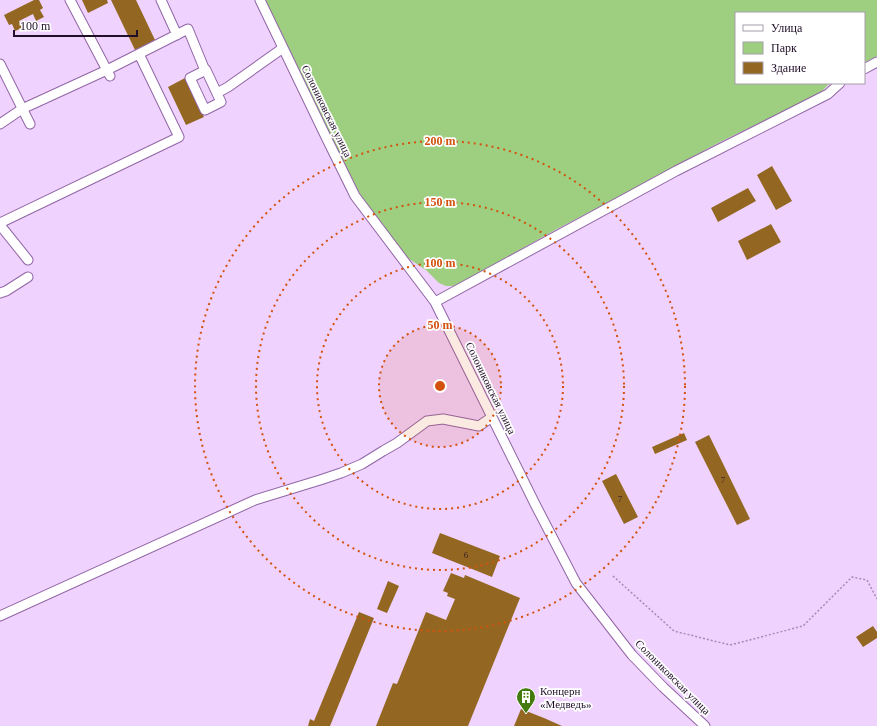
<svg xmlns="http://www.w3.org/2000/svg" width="877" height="726" font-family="'Times New Roman',serif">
	<rect width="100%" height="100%" fill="#efd2fd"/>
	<!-- green -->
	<path fill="#9ece80" d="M265,0H877V56L864,63V13H736V83H830L820,93L799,104L722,141L620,196L557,229L464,281L453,286H446L439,283L426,270L406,257L360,194L351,178Z"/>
	<!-- building -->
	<path fill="#936722" d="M34,0H39L43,8L40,10L44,17L36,21L33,14L19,21L22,28L15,31L12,24L9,25L4,15Z
		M82,0H107L108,3L88,13Z
		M111,0H136L155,40L135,50Z
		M185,78L204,117L186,125L168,87Z
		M772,166L792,201L776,210L757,175Z
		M748,188L756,201L718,222L711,208Z
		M771,224L781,242L747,260L738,241Z
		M684,433L687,440L655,454L652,447Z
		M709,435L750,519L737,525L695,442Z
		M616,474L638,517L624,524L602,481Z
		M440,533L500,556L492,577L432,553Z
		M451,573L464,578L465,575L520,598L468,726H376L393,683L397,684L426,612L446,620L455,599L447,596L448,593L443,591Z
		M388,581L399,586L387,613L377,609Z
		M359,612L374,618L330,726H308L310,719L314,721Z
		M873,626L877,632V638L863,647L856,637Z
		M521,709L544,718L562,726H514Z"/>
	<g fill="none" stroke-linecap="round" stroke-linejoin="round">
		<!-- minor casing -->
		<g stroke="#9165a6" stroke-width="11">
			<path id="minor" d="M70,0L110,76
				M161,0L177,35
				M260,0L325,135L355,196L435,302L535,504L576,583L632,655L663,687L705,726
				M0,64L30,124
				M864,69L877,62
				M217,93L228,87L283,48
				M0,124L22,109L107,70L188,29L204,68L206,70L221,102L205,110L190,78L206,70
				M0,223L179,137L139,54
				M0,225L28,260
				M0,293L6,291L28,277
				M435,302L676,171L828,94L840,83
				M0,616L255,500L320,480L341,473L362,464L383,451L397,443L427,421L443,419L479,426L492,417"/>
		</g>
		<!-- path -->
		<path stroke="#a58cb1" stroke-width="1.5" stroke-dasharray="2 2" stroke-linecap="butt" d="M613,576L674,631L730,645L803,626L852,577L867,580L877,599"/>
		<!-- minor -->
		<use href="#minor" stroke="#fff" stroke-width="9"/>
	</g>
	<!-- distance rings -->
	<circle cx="440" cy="386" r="61" fill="#d4520f" fill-opacity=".12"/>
	<g fill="none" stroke="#d4520f" stroke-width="2" stroke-dasharray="2 4">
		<circle cx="440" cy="386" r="61"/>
		<circle cx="440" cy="386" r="123"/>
		<circle cx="440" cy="386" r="184"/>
		<circle cx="440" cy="386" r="245"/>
	</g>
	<!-- icons -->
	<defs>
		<g id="building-pin" transform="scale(1)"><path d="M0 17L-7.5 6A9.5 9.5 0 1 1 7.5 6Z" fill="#447b11" stroke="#fff"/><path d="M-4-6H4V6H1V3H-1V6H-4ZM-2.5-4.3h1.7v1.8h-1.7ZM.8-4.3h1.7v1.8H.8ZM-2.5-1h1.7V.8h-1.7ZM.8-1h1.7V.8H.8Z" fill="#fff"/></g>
	</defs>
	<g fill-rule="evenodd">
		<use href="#building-pin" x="526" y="697"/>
	</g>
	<g text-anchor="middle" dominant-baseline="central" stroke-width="3.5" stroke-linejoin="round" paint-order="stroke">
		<!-- number labels -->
		<g font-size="9" fill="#3e2527">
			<text x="723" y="480">7</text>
			<text x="620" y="499">7</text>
			<text x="466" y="555">6</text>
		</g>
		<!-- street labels -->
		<g font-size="11" fill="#210f29" stroke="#fff">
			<text transform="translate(327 111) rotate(64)">Солониковская улица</text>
			<text transform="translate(491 388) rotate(64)">Солониковская улица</text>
			<text transform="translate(673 677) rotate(45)">Солониковская улица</text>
		</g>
		<!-- poi labels -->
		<g font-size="11" fill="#210f29" stroke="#fff" text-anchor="start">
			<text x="540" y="691">Концерн<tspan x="540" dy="13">«Медведь»</tspan></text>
		</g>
	</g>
	<circle cx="440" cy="386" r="6" fill="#d4520f" stroke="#fff" stroke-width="2"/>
	<g font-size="12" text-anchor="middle" font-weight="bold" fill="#d4520f" stroke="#fff" stroke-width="3.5" stroke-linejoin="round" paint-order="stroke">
		<text x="440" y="145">200 m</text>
		<text x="440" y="206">150 m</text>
		<text x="440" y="267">100 m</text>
		<text x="440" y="329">50 m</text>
	</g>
	<!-- legend -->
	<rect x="735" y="12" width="130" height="72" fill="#ffffff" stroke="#a69fa9"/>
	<rect x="743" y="25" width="20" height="6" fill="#ffffff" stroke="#a69fa9"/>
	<text x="771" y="32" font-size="12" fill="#210f29">Улица</text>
	<rect x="743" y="42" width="20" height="12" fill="#9ece80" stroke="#a69fa9"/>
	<text x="771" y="52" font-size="12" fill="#210f29">Парк</text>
	<rect x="743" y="62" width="20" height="12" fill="#936722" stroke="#a69fa9"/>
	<text x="771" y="72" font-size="12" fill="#210f29">Здание</text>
	<!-- scale -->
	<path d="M14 30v6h123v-6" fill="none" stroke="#210f29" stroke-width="2"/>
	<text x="20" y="30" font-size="12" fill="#210f29" stroke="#ffffff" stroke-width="3" paint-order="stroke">100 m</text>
</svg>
